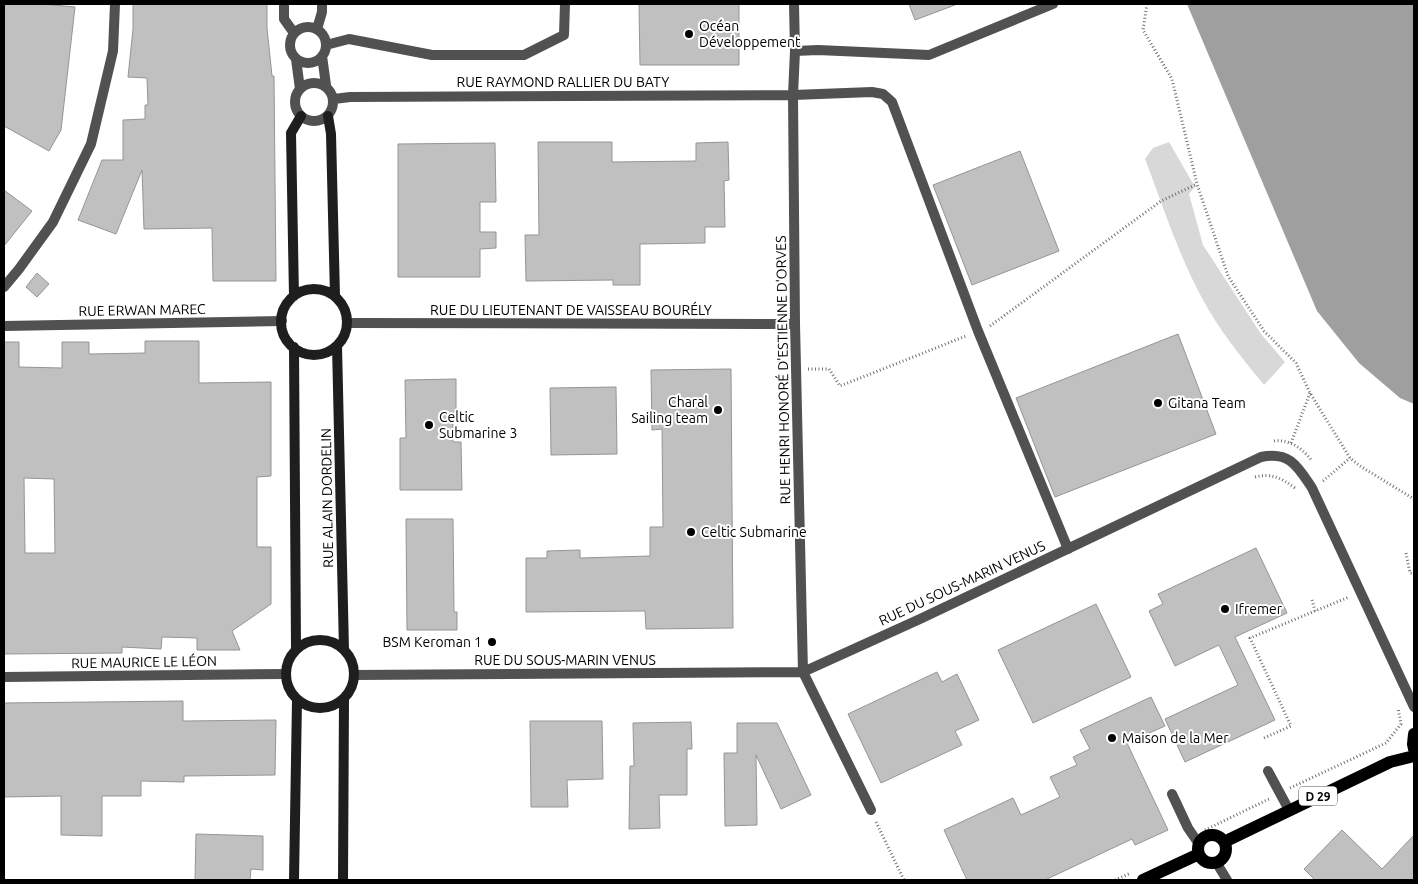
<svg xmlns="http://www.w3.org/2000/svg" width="1418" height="884" font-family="Ubuntu,sans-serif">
	<rect width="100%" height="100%" fill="#fff"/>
	<!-- green -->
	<path fill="#d8d8d8" d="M1169,142L1195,187L1189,194L1203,245L1261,334L1285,362L1264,385C1241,357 1219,330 1202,298C1178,254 1163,206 1145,159L1153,148Z"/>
	<!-- water -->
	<path fill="#9f9f9f" d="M1187,4H1414V404L1400,398L1359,363L1317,311Z"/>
	<!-- building -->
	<path fill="#c0c0c0" stroke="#959595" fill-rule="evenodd" d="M4,4H42L75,7L61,130L49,151L4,126Z
		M133,4H267V28L272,76H274L276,281H213L212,228L144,229L142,170L116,234L78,220L102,160H123V120L145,119V105H148L147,78L128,77L133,29Z
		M639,4H739V65H640Z
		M909,4H955V5L915,20Z
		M538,142H612V162L696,161V143L728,142L729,180L724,181L725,227H705V243L640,244V285H613V280L526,281L525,235H539Z
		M495,143L496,202H480V232H496V248L480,249V277H398V144Z
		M1020,151L1059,251L972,285L933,185Z
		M4,190L32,211L4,246Z
		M37,273L49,284L37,297L26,287Z
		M1178,334L1216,434L1055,497L1016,398Z
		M145,341H199V383L271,382V476L257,477V547H271V604L232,631L240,650H197V638L162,637L161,649L122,647V653L4,654V342H19V367L62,368V342H89V354L145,353ZM24,478L54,479L55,553H25Z
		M731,369L733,628L646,629L645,611L526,612V558H547V551L580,550V558L650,556V527H663L662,429L652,430L651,370Z
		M456,379V412H453V442H461L462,490H400V438H406L405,380Z
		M616,387L617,454L551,455L550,388Z
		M406,519H453L454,612H457V630H407Z
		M1256,548L1287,613L1235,637L1275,720L1185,762L1165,719L1238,685L1219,645L1175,666L1149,611L1163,604L1158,594Z
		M1096,604L1131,677L1033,723L998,650Z
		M937,672L942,682L957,674L979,720L955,731L962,745L881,783L848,714Z
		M1151,697L1165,726L1127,743L1168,830L1135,845L1132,839L1045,880H967L944,830L1013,798L1021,815L1060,797L1050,777L1077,765L1073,757L1090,749L1080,730Z
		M183,701V721L276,720L275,775L184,776V782L141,781V796H102V836L61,835V796L4,797V703Z
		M530,721H602L603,779L567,780L568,807H531Z
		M691,722L692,749H687V795H659L660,828L629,829L630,766H634L633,723Z
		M737,723H777L811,795L781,809L756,755L757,825L725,826L724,753H737Z
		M1342,830L1382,869L1414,835V880H1315L1304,869Z
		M196,834L263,836V870L251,869L250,880H195Z"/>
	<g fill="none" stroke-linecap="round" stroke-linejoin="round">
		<!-- path -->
		<path stroke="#737373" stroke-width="3" stroke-dasharray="1 2.5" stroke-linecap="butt" d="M1147,4L1143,30L1172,79L1197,184L1228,276L1264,331L1296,363L1310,393L1350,458L1360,466L1414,499
			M990,326L1161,201L1197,184
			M808,369H829L840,386L966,336
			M1274,441C1290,439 1303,449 1312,461
			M1291,443L1310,393
			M1255,477C1272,473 1281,478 1295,488
			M1323,481L1350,458
			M1406,553L1410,573H1414
			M1312,600L1315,611
			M1264,738L1291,726L1250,638L1349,597
			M1290,788L1386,743L1401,724L1398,708
			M876,822L904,880
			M1205,830L1269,799
			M1115,880L1131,873"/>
		<!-- lane -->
		<path stroke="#515151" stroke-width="10" d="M795,51L818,50L929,55L1053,4
			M793,95L872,92L883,94L892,102L978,331L1068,549
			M1268,771L1289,810
			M1172,794L1188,828L1199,844"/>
		<!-- street -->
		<path stroke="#515151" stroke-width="10" d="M284,4V19L294,33
			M794,4L795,51L793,95L795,324L803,672L871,810
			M290 45a18 18 0 1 1 36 0a18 18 0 1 1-36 0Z
			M317,29L322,12V4
			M326,45L349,39L432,55H524L564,35L565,4
			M322,56L326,85
			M296,59L300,89
			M295 102a19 19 0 1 1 38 0a19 19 0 1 1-38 0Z
			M334,99L350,97L793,95
			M4,287L19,269L53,222L91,144L113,51L115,4
			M347,323L795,324
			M4,326L282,321
			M354,675L803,672L920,619L1261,457C1290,451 1298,467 1312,488L1414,707
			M4,677L285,674
			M1216,862L1227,880"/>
		<!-- secondary -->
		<path stroke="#1e1e1e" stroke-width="10" d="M328,116L331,134L335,296
			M281 322a33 33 0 1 1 66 0a33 33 0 1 1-66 0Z
			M294,296L291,133L301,116
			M337,346L344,650
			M294,347L296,649
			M286 674a34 34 0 1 1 68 0a34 34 0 1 1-68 0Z
			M294,880L297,700
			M343,880L344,698"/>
		<!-- primary -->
		<path stroke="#000" stroke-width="12" d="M1414,734L1413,744L1414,749
			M1198 849a14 14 0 1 1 28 0a14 14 0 1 1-28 0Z
			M1224,842L1390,762L1414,756
			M1143,880L1199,854"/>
	</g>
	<!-- markers -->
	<g fill="#000" stroke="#fff" stroke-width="2">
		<circle cx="689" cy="34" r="5"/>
		<circle cx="1158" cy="403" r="5"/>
		<circle cx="718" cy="410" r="5"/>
		<circle cx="429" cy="425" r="5"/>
		<circle cx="691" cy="532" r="5"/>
		<circle cx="1225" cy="609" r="5"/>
		<circle cx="492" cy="642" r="5"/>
		<circle cx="1112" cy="738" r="5"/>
	</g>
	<g text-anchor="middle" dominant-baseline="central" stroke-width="4" stroke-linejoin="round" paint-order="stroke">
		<!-- shield labels -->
		<rect fill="#fff" stroke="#4c4c4c" stroke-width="1" x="1299" y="786.5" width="38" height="19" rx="4"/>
		<g font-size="12" font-weight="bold" fill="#000">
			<text x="1318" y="796">D 29</text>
		</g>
		<!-- poi labels -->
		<g font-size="14" fill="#000" stroke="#fff" text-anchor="start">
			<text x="699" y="26">Océan<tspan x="699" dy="16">Développement</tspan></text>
			<text x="708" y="402" text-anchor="end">Charal<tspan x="708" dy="16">Sailing team</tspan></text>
			<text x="1168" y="403">Gitana Team</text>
			<text x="439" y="417">Celtic<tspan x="439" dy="16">Submarine 3</tspan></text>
			<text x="701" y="532">Celtic Submarine</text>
			<text x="1235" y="609">Ifremer</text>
			<text x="482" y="642" text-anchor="end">BSM Keroman 1</text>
			<text x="1122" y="738">Maison de la Mer</text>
		</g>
		<!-- street labels -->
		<g font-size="14" fill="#000" stroke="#fff">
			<text x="563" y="82">RUE RAYMOND RALLIER DU BATY</text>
			<text transform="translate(142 310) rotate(-1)">RUE ERWAN MAREC</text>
			<text x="571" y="310">RUE DU LIEUTENANT DE VAISSEAU BOURÉLY</text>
			<text transform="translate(783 370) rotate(-91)">RUE HENRI HONORÉ D'ESTIENNE D'ORVES</text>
			<text transform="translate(327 498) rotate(-91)">RUE ALAIN DORDELIN</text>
			<text transform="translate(962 583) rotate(-25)">RUE DU SOUS-MARIN VENUS</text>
			<text x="565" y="660">RUE DU SOUS-MARIN VENUS</text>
			<text transform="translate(144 662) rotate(-1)">RUE MAURICE LE LÉON</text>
		</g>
	</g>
	<!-- border -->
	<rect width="1418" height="884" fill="none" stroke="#000000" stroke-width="10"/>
</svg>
